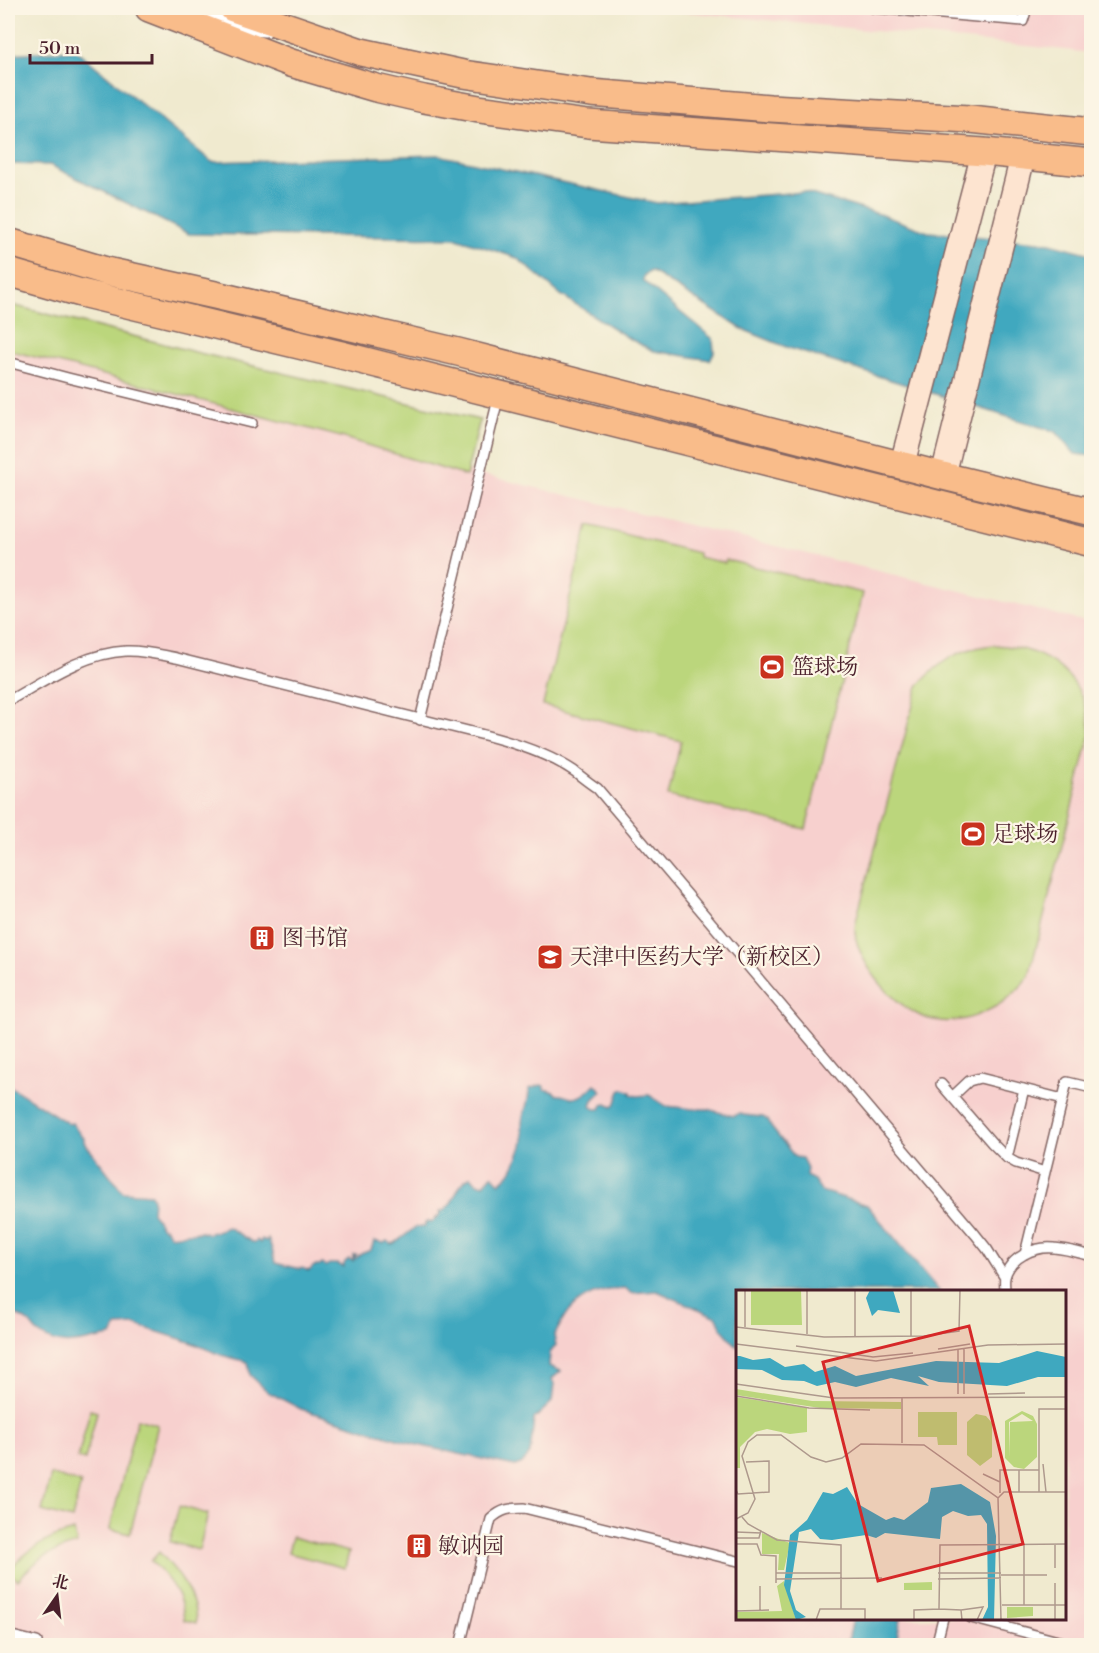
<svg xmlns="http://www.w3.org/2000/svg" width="1099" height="1653" font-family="'Libre Bodoni','Noto Serif SC',serif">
	<rect width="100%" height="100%" fill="#fcf5e5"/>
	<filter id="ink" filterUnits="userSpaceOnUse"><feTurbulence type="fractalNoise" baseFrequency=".0167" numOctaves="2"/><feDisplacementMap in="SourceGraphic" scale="12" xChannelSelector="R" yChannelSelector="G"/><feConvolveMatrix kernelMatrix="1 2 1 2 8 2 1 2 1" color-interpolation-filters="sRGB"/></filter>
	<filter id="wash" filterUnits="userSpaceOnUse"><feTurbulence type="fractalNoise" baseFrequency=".008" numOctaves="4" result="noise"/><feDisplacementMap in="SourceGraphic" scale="24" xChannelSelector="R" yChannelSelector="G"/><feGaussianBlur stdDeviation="1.35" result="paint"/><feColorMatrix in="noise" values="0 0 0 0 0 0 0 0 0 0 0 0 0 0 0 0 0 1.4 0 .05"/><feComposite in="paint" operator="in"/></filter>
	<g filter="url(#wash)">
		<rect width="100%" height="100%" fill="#f0eacf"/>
		<!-- built -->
		<path fill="#f7d0ce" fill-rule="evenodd" d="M647,8H1091V53L1056,49Z
			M8,350L480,474L1091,623V1645H8ZM738,1292H1064V1618H738Z"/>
		<!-- green -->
		<path fill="#bbd67c" stroke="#827a54" stroke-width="1.5" d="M8,304L195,352L480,420L466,476L341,437L8,350Z
			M588,525L698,553V557L725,563L726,560L863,593L806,829L668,796L681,741L543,705Z
			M994,645C1048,648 1088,677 1090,735L1029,976C1009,1005 964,1029 929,1019C897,1010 857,964 855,931C855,926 856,921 857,917L918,686C942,659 958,649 994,645Z
			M90,1410L97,1412L85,1460L78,1458Z
			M137,1419L158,1425L130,1534L110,1529Z
			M51,1475L81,1483L72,1519L42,1511Z
			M179,1506L208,1514L199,1550L170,1542Z
			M74,1531L77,1544C50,1552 37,1558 18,1580L8,1572C24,1551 49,1537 74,1531Z
			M292,1537L349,1552L345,1568L288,1553Z
			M159,1552C177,1571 197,1596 196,1623L184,1620C183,1595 168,1578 151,1561Z"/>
		<!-- water -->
		<path fill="#3fa8bf" stroke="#446475" stroke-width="1.5" d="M76,50L212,162L438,155L657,203L804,192L879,214L928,232L1050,243L1091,254V456L1075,454L1056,432L786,347L742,329L651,271L644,275L643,281L713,339L714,352L710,360L654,351L630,339L561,295L517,258L457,238L189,234L50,165L8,164V54Z
			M595,1084L602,1091L593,1100L591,1106L595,1109H600L602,1105L607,1104L612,1107L615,1105L620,1091L624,1089L631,1092V1094L636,1096L649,1095L666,1106L693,1109H707L733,1116L740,1113L743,1115L763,1117L768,1120L771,1127L795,1157L802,1158L807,1168L806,1176L814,1180L821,1191L867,1205L939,1291L738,1292L737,1346L722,1329L717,1317L657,1291L631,1293L625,1288C603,1290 584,1294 569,1311C563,1318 559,1328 554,1336L556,1345L550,1353L549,1366L561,1371L552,1379L554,1384L552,1402L534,1419L530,1453L523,1463L515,1466L413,1444L301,1409L268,1392L250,1375L248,1362L221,1355L190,1342L136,1325L117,1326L112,1336C84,1340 64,1352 38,1333C34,1330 32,1325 28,1322C22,1317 15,1314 8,1311V1085L69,1124L72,1123L82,1137L84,1138V1142L123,1192L151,1194L153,1199L152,1212L162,1228L164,1229L165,1227L169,1235C175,1237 180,1234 187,1233C193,1233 195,1234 201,1231L202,1233L205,1232L208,1234L228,1227L252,1242H255L257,1240L260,1243L262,1239L266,1241L268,1239L272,1249L275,1263L300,1269L302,1268L309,1271L314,1266H320L322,1264L326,1266L329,1264H338L343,1267L345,1262L349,1259L353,1261V1255H356L354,1257L355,1259L361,1254L371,1250L374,1241L384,1243L387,1241L391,1244L395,1243L416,1227L425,1226V1223L430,1221L431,1223L440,1214V1212C456,1207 454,1185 471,1176L477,1183L483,1185L492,1175L499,1183C503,1180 507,1177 510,1173C514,1167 522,1149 523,1141C524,1134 520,1126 523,1117C526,1107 529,1100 529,1089L541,1085L544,1086V1089L554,1092L557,1095C563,1094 566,1097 572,1098C582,1098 589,1090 595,1084Z
			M853,1619H901L895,1645H847Z"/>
	</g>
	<g filter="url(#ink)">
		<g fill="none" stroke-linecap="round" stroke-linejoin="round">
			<!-- service casing -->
			<g stroke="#846664" stroke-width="12">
				<path id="service" d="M873,8L1023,21L1027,8
					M8,362L68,378L252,423
					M8,701C44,681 83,653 126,651C143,650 160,655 176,658L488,736C518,744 549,754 574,771C582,777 589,783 597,788L975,1234L987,1249L1005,1278
					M420,720L499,395
					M941,1084L992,1143L1007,1158L1016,1163L1045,1172
					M952,1097L969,1081L980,1078L1063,1099
					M1007,1158L1024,1089
					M1025,1254L1067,1082L1092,1088
					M1005,1292C1005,1287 1004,1281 1005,1277C1010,1257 1035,1246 1054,1248C1067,1249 1080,1253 1092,1256
					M971,1618L1077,1646
					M8,1635L37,1642
					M460,1646L491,1519C502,1509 510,1508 524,1508L738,1561
					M936,1646L943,1618"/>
			</g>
			<!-- tertiary casing -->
			<g stroke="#846664" stroke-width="24">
				<path id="tertiary" d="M198,21L265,26"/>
			</g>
			<!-- secondary casing -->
			<g stroke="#846664" stroke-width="27">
				<path id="secondary" d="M902,465L984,152
					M943,476L1023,156"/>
			</g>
			<!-- primary casing -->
			<g stroke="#846664" stroke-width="30">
				<path id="primary" d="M149,8L291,63L376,88L424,99L479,109L588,124L984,152L1092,163
					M233,8L361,52L463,74L591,93L770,108L970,119L1092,132
					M8,242L106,271L215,295L458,352L943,476L1092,512
					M8,272L81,293L341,355L1092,543"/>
			</g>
			<!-- service -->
			<use href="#service" stroke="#fff" stroke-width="9"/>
			<!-- tertiary -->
			<use href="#tertiary" stroke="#fff" stroke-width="21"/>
			<!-- secondary -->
			<use href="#secondary" stroke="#fde4d0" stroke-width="24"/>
			<!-- primary -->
			<use href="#primary" stroke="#f9bc8a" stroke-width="27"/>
		</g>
	</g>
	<!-- icons -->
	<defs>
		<g id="stadium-square" transform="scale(1.35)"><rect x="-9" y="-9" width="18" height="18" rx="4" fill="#c8321e" stroke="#fcf5e5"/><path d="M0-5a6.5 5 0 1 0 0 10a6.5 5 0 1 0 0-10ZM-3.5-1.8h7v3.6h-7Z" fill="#fff"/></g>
		<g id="building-square" transform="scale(1.35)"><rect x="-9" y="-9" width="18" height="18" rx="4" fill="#c8321e" stroke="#fcf5e5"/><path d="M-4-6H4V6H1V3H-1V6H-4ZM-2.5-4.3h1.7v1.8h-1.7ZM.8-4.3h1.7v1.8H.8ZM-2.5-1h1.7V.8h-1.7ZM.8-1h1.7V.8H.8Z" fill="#fff"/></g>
		<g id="university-square" transform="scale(1.35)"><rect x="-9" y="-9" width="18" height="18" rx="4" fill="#c8321e" stroke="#fcf5e5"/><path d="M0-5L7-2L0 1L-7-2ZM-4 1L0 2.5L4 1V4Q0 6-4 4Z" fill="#fff"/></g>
	</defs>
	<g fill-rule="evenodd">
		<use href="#stadium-square" x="772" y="667"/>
		<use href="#stadium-square" x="973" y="834"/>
		<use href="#building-square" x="262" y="938"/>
		<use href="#university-square" x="550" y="957"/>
		<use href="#building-square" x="419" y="1546"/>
	</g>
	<g text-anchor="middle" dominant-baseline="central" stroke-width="4.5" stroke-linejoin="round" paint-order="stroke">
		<!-- poi labels -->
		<g font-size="22" fill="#4a1f2b" stroke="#fcf5e5" text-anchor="start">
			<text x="792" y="667">篮球场</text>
			<text x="992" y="834">足球场</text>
			<text x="282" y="938">图书馆</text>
			<text x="570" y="957">天津中医药大学（新校区）</text>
			<text x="438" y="1546">敏讷园</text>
		</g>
	</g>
	<!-- overview -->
	<g transform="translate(736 1290)">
		<rect width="330" height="330" fill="#f0eacf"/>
		<path d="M15,0H65L66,35H15ZM0,99L76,111L165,112V119L84,118L0,105ZM0,107L71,118V142L54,144L31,139L19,142L4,157V178H0ZM286,121L297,126L301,134V167L288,179L278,177L269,168V131ZM286,124L297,131L274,132V167L273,132ZM182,122H221V155H202L201,147H182ZM240,124L250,126L256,133V167L244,176L231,165V132ZM26,243L54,253L48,280H42L43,264H26ZM48,291L60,330H0V322L46,321L41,296ZM196,292V300H168V293ZM271,317H297V326L271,328Z" fill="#bbd67c" fill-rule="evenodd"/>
		<path d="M134,0H157L164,23L142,20L136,26L130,8ZM301,61L330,67V87H302L271,96L203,92L182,86L193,96L155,88L120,97L99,92L81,96L68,91L46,90L26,80L0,79V66H4L17,70L34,68L49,77L68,74L79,82L99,76L120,86L200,71L263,73ZM225,194L254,212L260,246L258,330H246L252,317L251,234L245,225L232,226L217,221L206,227L204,249L149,243L140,248L130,245L96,250L84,249L75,239L63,242L54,301L60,320L70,327L60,330L48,295L54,245L71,230L87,202L97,204L111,197L122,214L150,230L158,227L168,230L192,212L195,198Z" fill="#3fa8bf"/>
		<path fill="none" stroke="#ae998d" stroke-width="1.5" d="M119,0V46M0,37L88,47L188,46L223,41L224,0M9,37V0M71,44V0M175,46V0M0,54L140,71L252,55L330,54M60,56L137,67L177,63M202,59L234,54M0,94L98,108L330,107M222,104V59M228,104V59M252,104L289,103M0,106L73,118L134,120M166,108V153M307,174L310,202M247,184L264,192M0,200L2,204L33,202V171L10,172M283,202V180M303,202V119H330M264,203V180H303M262,208L268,202H330M6,227L12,234L41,250L105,255V319H129V330M0,229L12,223L19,209L6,166L12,152L21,145H45L75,167L90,172L106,168L125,154L188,155L262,208L265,330M0,242L25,243M0,248H23L25,240M0,254H21L25,265L40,266V293M288,254V315M319,254V278M40,283H105M202,283H265M265,285H311M40,289L146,288M202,289L265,288M24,296V320M266,315H330M203,319L225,320L226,330M225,320L247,317L241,330M0,321L33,320M80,330L84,319H105M178,330V320L203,319L204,255L330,254M319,330V293"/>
		<path fill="#d62828" fill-opacity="0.15" stroke="#d62828" stroke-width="3" d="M233,36L287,254L142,291L87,72Z"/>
		<rect width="330" height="330" fill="none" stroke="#4a1f2b" stroke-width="3"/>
	</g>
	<!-- margin -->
	<rect width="1099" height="1653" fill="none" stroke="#fcf5e5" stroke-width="30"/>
	<!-- north arrow -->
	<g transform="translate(57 1596) rotate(14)" stroke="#fcf5e5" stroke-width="4.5" paint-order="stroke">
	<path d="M0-4.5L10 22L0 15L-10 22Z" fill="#4a1f2b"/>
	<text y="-9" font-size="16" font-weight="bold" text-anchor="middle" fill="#4a1f2b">北</text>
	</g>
	<!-- scale -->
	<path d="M30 54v9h122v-9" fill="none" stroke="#4a1f2b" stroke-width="3"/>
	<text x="39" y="54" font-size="18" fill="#4a1f2b" stroke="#fcf5e5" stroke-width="4.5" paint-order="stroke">50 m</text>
</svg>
